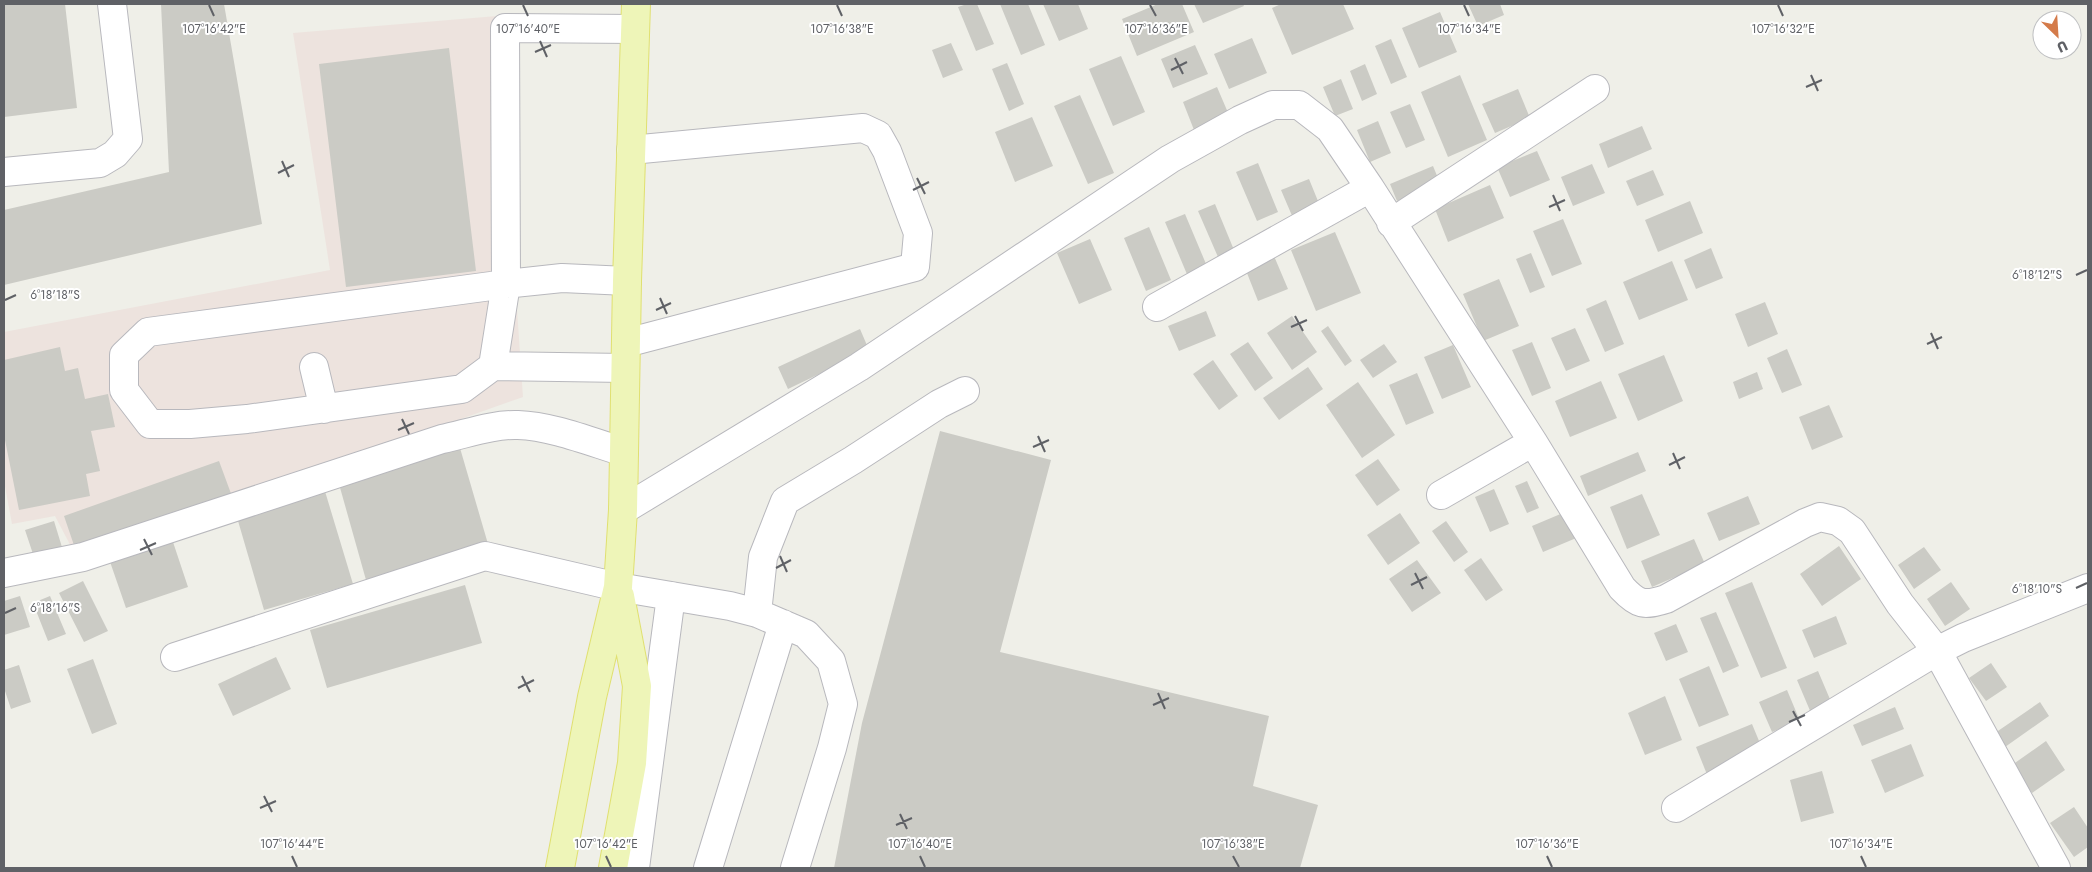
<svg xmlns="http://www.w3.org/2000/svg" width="2092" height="872" font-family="Jost,sans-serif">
	<rect width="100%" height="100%" fill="#efefe8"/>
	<!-- medical -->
	<path fill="#ede3de" d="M497,16L523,397L76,556L55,516L12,524L4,481V332L330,270L293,33Z"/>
	<!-- building -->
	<path fill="#cbcbc5" d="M4,4H65L77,108L4,117Z
		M161,4H224L262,224L4,285V210L169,172Z
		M967,4H977L994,44L976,51L958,7Z
		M1000,4H1028L1045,45L1021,55Z
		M1043,4H1078L1088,29L1059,41Z
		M1158,4H1182L1194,32L1137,56L1122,19Z
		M1194,4H1243L1244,6L1203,23Z
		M1281,4H1343L1354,29L1292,55L1272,8Z
		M1468,4H1500L1504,15L1478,26Z
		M1440,12L1457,52L1419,68L1402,28Z
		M1252,38L1267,73L1229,89L1214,54Z
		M1391,39L1407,77L1391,84L1375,46Z
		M951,43L963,70L943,78L932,50Z
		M1195,45L1208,74L1173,88L1161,59Z
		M449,48L476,271L346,287L319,64Z
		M1121,56L1145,112L1113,126L1089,69Z
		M1007,63L1024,104L1009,111L992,69Z
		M1365,64L1377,94L1362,101L1350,71Z
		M1460,75L1487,140L1448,157L1421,92Z
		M1341,79L1353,109L1335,116L1323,87Z
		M1217,87L1229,115L1194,130L1183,102Z
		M1518,89L1530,118L1495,133L1482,104Z
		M1080,95L1114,173L1088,184L1054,106Z
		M1410,104L1425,140L1406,148L1390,112Z
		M1032,117L1053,166L1015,182L995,132Z
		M1378,121L1391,153L1370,162L1357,130Z
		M1642,126L1652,149L1608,168L1599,144Z
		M1537,151L1550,180L1510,197L1497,167Z
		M1258,163L1278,212L1257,221L1236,172Z
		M1592,164L1605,193L1573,206L1561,177Z
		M1433,166L1440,183L1397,201L1390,184Z
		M1653,170L1664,195L1637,206L1626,181Z
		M1309,179L1320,206L1293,218L1281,190Z
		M1490,185L1504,218L1448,242L1435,209Z
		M1690,201L1703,233L1658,252L1645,220Z
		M1215,204L1234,250L1218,257L1198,211Z
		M1185,214L1209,271L1189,279L1165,222Z
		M1563,219L1582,264L1552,276L1533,231Z
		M1149,227L1171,280L1146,291L1124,238Z
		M1335,232L1361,293L1316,311L1291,250Z
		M1090,239L1112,290L1079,304L1057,253Z
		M1711,248L1723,278L1696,289L1684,260Z
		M1531,253L1545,287L1530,293L1516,259Z
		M1274,256L1288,289L1258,301L1245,268Z
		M1672,261L1688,300L1639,320L1623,282Z
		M1499,279L1519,326L1483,341L1463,294Z
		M1606,300L1624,344L1605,352L1586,309Z
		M1765,302L1778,334L1748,347L1735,314Z
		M1206,311L1216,336L1179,351L1168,326Z
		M1292,316L1317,352L1292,370L1267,333Z
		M1328,326L1352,361L1345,366L1321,331Z
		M1575,328L1590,361L1566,371L1551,338Z
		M860,329L869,350L788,389L778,367Z
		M1248,342L1273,378L1255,391L1230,354Z
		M1532,342L1551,388L1532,396L1512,350Z
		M1384,344L1397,362L1373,378L1360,360Z
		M1453,345L1471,387L1442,399L1424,357Z
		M60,347L65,371L78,368L85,399L108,394L115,427L91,431L100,471L86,474L90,496L19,510L4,435V360Z
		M1787,349L1802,385L1782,393L1767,358Z
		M1664,355L1683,401L1638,421L1618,374Z
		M1213,360L1238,396L1219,410L1193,374Z
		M1308,367L1323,389L1279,420L1263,398Z
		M1757,372L1763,389L1739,399L1733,382Z
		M1417,373L1434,413L1406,425L1389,385Z
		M1601,381L1617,418L1570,437L1555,401Z
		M1358,382L1395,435L1362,458L1326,405Z
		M1829,405L1843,437L1812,450L1799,417Z
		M940,431L1051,460L1000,652L1269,716L1253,786L1318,805L1300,868H834L862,723Z
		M460,448L488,544L366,580L339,484Z
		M1638,452L1646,471L1588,496L1580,476Z
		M1378,459L1400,490L1377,506L1355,475Z
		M219,461L233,499L77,554L64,516Z
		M1527,481L1539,508L1527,513L1515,486Z
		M324,488L353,584L264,610L236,514Z
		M1494,489L1509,524L1490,532L1475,497Z
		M1642,494L1660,535L1627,549L1610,507Z
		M1748,496L1760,524L1719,541L1707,513Z
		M1570,510L1581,536L1543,552L1532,526Z
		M1400,513L1420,543L1388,565L1367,535Z
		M54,521L65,557L37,566L25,530Z
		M1446,521L1468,552L1454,562L1432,531Z
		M171,536L188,587L126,608L108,556Z
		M1694,539L1705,564L1652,587L1641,561Z
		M1839,546L1861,579L1822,606L1800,574Z
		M1924,547L1941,570L1914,589L1898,565Z
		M1481,558L1503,590L1486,601L1464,570Z
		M1417,560L1441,593L1412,612L1389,579Z
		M83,581L108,631L84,642L59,593Z
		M1752,582L1787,668L1761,678L1725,593Z
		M1951,582L1970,609L1945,626L1927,599Z
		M465,585L482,643L327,688L310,630Z
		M20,596L30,627L4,635V601Z
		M50,596L66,634L48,641L33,603Z
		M1716,612L1739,666L1723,673L1700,618Z
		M1836,616L1847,644L1814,658L1802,630Z
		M1676,624L1688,652L1666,661L1654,633Z
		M276,657L291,689L233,716L218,684Z
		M93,659L117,724L92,734L67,669Z
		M1991,663L2007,687L1986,701L1969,678Z
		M19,665L31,702L11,709L4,688V670Z
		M1709,666L1729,715L1699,727L1679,679Z
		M1818,671L1832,704L1811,713L1797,680Z
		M1787,690L1800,721L1772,732L1759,702Z
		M1665,696L1682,740L1645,755L1628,713Z
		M2040,702L2049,716L2005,747L1995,733Z
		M1895,707L1904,729L1862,746L1853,725Z
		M1752,724L1764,753L1708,777L1696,747Z
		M2046,741L2065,770L2032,793L2012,765Z
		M1911,744L1924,776L1885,793L1871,760Z
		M1822,771L1834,813L1801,822L1790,780Z
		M2074,807L2088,828V847L2074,857L2050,823Z"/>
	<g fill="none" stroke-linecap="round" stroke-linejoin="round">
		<!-- minor casing -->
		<g stroke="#b8b8bd" stroke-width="30">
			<path id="minor" d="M4,172L100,163L115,154L128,139L112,4
				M1391,223L1595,89
				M627,281L562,278L506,284L148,332L124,355V390L150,424H190L247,419L462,389L493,366L506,284L505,28L635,29
				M1157,307L1370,188
				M626,343L915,267L918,233L887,151L878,135L863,128L631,150
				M493,366L625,368
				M314,367L324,409
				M1441,495L1533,442
				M623,510L859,367L1170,159L1240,120L1273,105H1299L1330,129L1370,188L1533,442L1622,588C1638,605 1644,606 1666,599L1805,523L1820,517L1838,521L1852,531L1900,604L1937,651L2056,868
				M4,573L83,557L442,439C466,434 493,424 518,425C552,426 591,442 624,452
				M757,613L763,557L785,501L853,460L939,404L965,391
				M175,657L485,556L618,587L730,606L757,613L806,634L831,661L843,704L832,748L795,868
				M1676,808L1937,651L1963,638L2088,588
				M635,868L671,596
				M708,868L783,624"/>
		</g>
		<!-- major casing -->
		<g stroke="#e0e070" stroke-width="30">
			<path id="major" d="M560,868L592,697L618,587L623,510L627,281L636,4
				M613,868L632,763L637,686L620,596"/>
		</g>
		<!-- minor -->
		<use href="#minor" stroke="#fff" stroke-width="28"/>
		<!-- major -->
		<use href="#major" stroke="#eef5b8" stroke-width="28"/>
	</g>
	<!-- ticks -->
	<path fill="none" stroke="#5f6166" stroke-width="2" d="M209,5L214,16M523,5L528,16M837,5L842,16M1150,5L1156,16M1464,5L1469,16M1778,5L1783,16M540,41L547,57M535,52L551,45M1175,58L1183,74M1171,70L1187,62M1811,75L1818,91M1806,87L1822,80M282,161L289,177M278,173L294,165M917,178L925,194M913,190L929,182M1553,195L1560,211M1549,207L1565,200M2076,275L2087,270M660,298L667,314M5,300L16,295M656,310L671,303M1295,316L1303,331M1291,327L1307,320M1931,333L1938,349M1927,344L1942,337M402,419L409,434M398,430L414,423M1038,436L1045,452M1033,447L1049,440M1673,453L1680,469M1669,465L1685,457M144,539L152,555M140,550L156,543M780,556L787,572M776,568L791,560M1415,573L1423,589M1411,585L1427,577M2076,588L2087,583M5,613L16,608M522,676L530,692M518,688L534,680M1158,693L1165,709M1153,705L1169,698M1793,711L1801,726M1789,722L1805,715M264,796L272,812M260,808L276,801M900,814L907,829M896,825L912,818M292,856L297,867M606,856L611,867M920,856L925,867M1233,856L1239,867M1547,856L1552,867M1861,856L1866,867"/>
	<g font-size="12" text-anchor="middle" fill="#5f6166" stroke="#fff" stroke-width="4" stroke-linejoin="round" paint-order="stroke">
		<text x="214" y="33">107°16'42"E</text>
		<text x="528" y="33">107°16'40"E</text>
		<text x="842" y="33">107°16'38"E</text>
		<text x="1156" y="33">107°16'36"E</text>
		<text x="1469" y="33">107°16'34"E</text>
		<text x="1783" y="33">107°16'32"E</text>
		<text x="2037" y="279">6°18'12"S</text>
		<text x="55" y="299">6°18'18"S</text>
		<text x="2037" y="593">6°18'10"S</text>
		<text x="55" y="612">6°18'16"S</text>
		<text x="292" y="848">107°16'44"E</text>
		<text x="606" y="848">107°16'42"E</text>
		<text x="920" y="848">107°16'40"E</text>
		<text x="1233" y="848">107°16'38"E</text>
		<text x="1547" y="848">107°16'36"E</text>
		<text x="1861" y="848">107°16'34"E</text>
	</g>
	<!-- border -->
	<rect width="2092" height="872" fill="none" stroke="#5f6166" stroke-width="10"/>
	<!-- north arrow -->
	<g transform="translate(2057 35) rotate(155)"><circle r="24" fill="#ffffff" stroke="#bfc0c2"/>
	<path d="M0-4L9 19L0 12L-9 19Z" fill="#d47b4a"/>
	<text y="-8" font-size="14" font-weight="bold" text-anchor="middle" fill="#5f6166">U</text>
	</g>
</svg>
